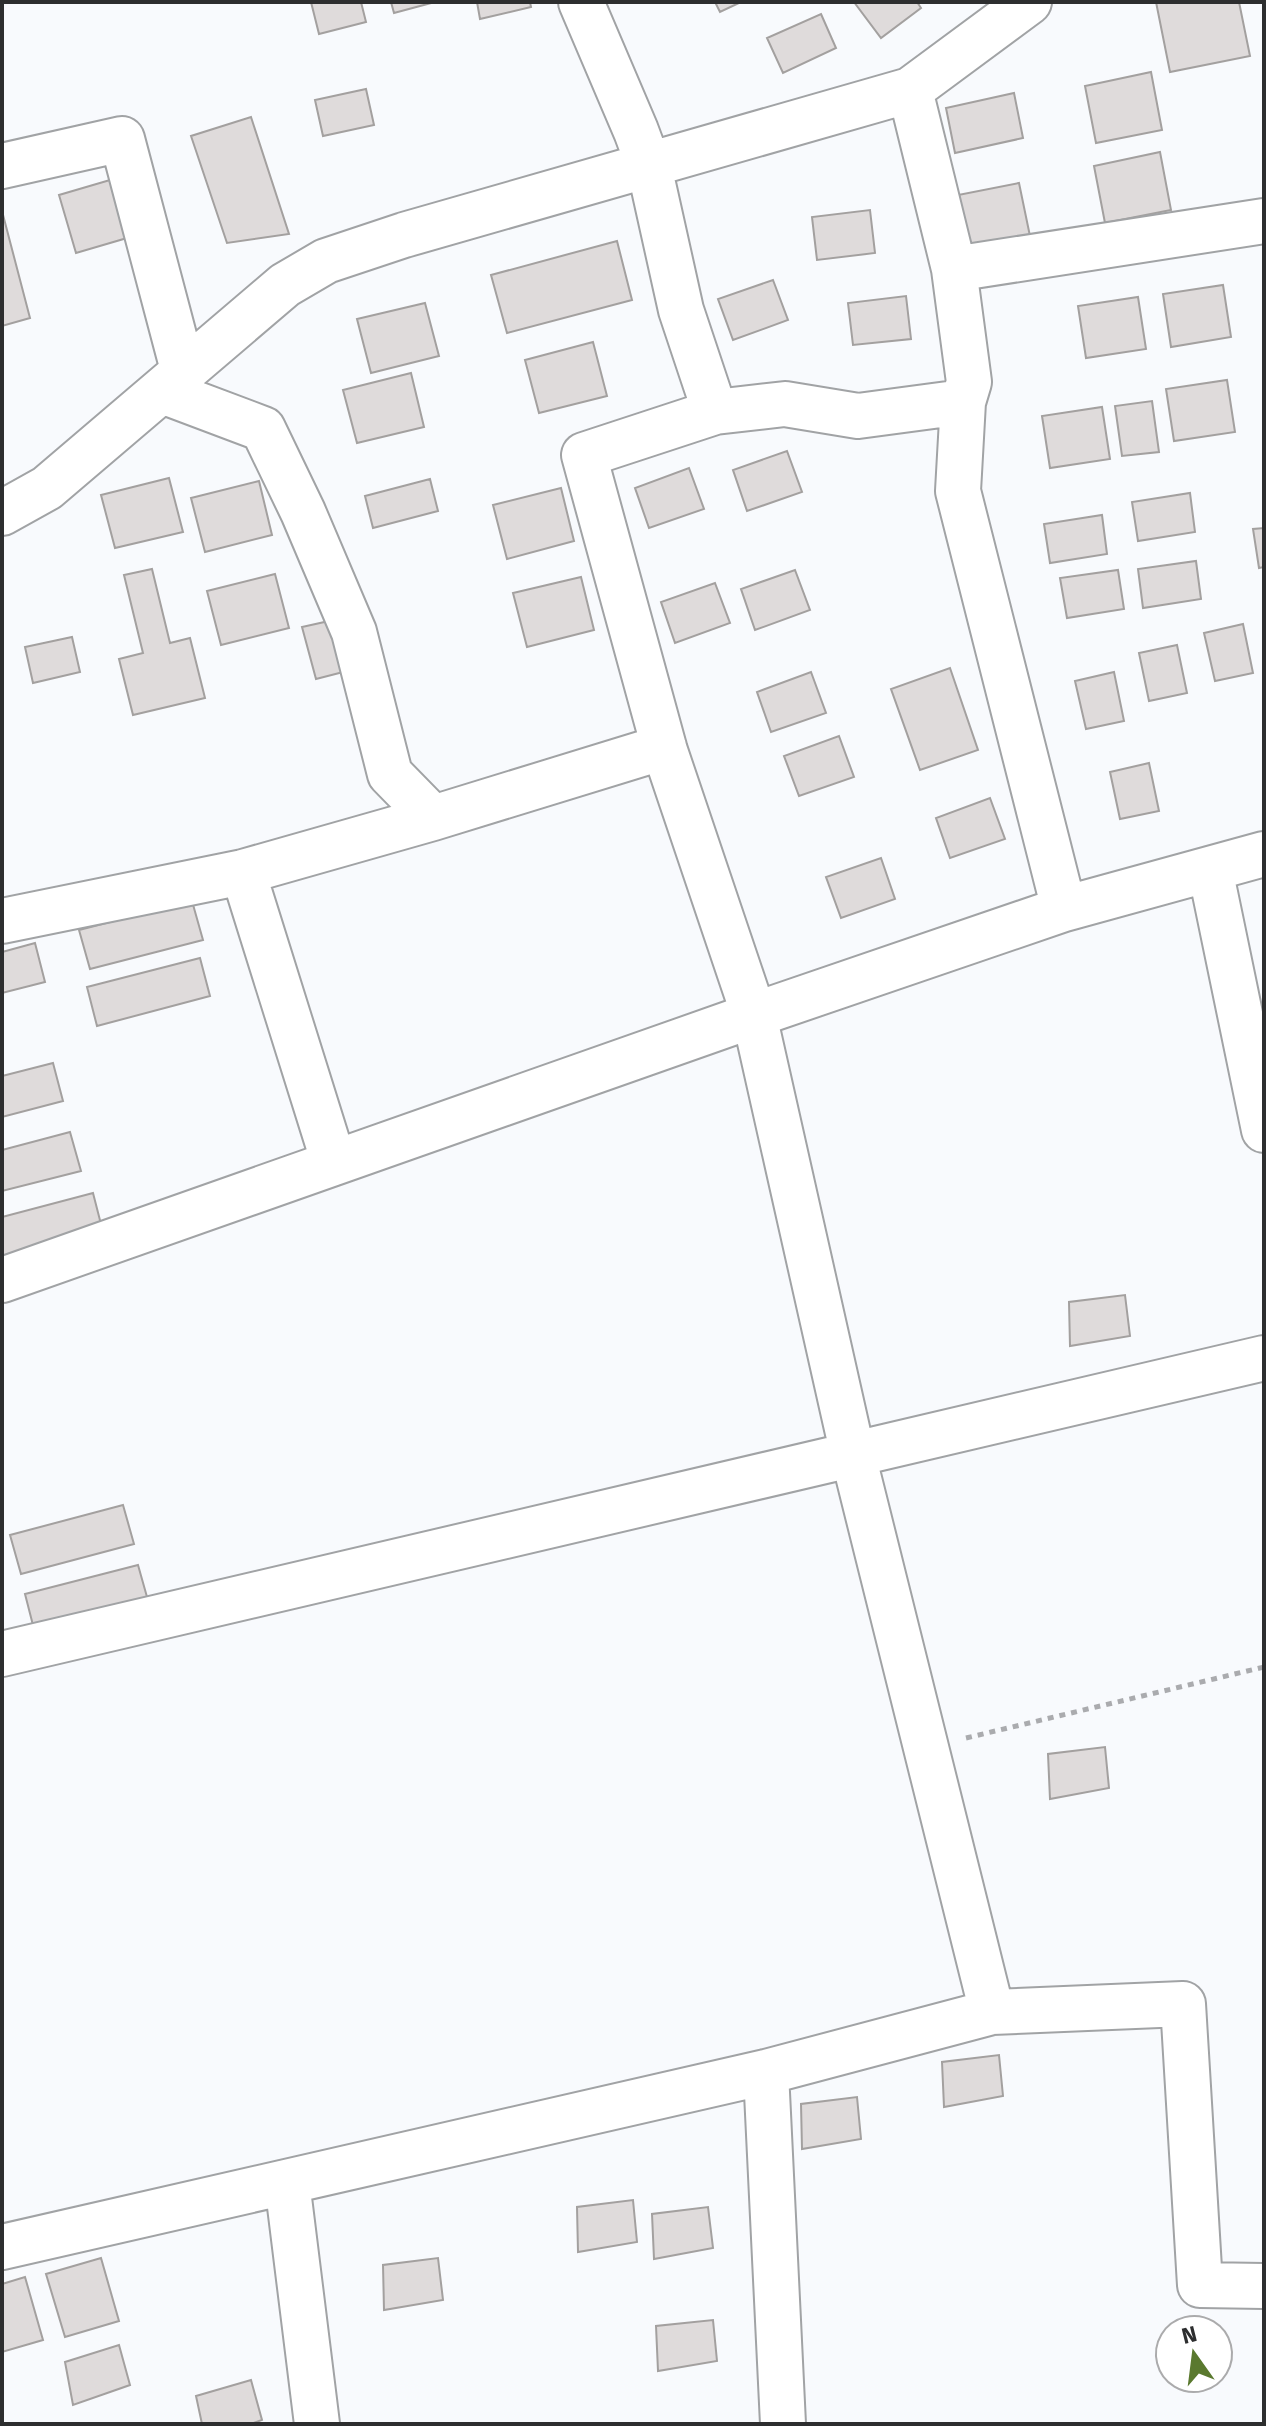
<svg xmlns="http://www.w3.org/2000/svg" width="1266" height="2426" font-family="'Fira Sans',sans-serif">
	<rect width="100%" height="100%" fill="#f8fafd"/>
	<!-- building -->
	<path fill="#dfdbdb" stroke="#a3a09f" stroke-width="2" d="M311,2H361L366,22L319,34Z
		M391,2H435L394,13Z
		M477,2H530L531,7L480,19Z
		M715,2H741L720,12Z
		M854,2H917L921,8L881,38Z
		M1156,2H1239L1250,56L1170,72Z
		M821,14L836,48L783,73L767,38Z
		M1151,72L1162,130L1096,143L1085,86Z
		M366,89L374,125L323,136L315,100Z
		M1014,93L1023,138L955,153L946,108Z
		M251,117L289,234L227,243L191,136Z
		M1160,152L1171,210L1105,223L1094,166Z
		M110,180L127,238L76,253L59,195Z
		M1019,183L1031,241L964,254L953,196Z
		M870,210L875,253L817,260L812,217Z
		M2,211L30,318L2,326Z
		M617,241L632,300L507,333L491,275Z
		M773,280L788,320L733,340L718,299Z
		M1223,285L1231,337L1171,347L1163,294Z
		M906,296L911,339L853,345L848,303Z
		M1138,297L1146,349L1086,358L1078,306Z
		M425,303L439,356L371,373L357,319Z
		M593,342L607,396L539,413L525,360Z
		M411,373L424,427L357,443L343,390Z
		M1227,380L1235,432L1174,441L1166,389Z
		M1152,401L1159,452L1122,456L1115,406Z
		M1102,407L1110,459L1050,468L1042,416Z
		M787,451L802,492L747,511L733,470Z
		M689,468L704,509L649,528L635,488Z
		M169,478L183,532L115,548L101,495Z
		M430,479L438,511L373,528L365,496Z
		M259,481L272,535L205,552L191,498Z
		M561,488L574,541L507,559L493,505Z
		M1190,493L1195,532L1138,541L1132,502Z
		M1102,515L1107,554L1050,563L1044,524Z
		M1264,528V567L1259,568L1253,529Z
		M1196,561L1201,599L1143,608L1138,569Z
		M152,569L170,643L190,638L205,698L133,715L119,659L143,653L124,575Z
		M795,570L810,610L755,630L741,589Z
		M1118,570L1124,609L1067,618L1060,578Z
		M275,574L289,628L221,645L207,591Z
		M581,577L594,630L527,647L513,593Z
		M715,583L730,623L675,643L661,602Z
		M338,619L351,670L316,679L302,627Z
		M1243,624L1253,673L1215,681L1204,633Z
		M72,637L80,672L33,683L25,647Z
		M1177,645L1187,693L1149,701L1139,653Z
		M950,668L978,750L920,770L891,689Z
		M811,672L826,713L771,732L757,692Z
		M1114,672L1124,721L1086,729L1075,681Z
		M839,736L854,777L799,796L784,756Z
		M1149,763L1159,811L1120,819L1110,772Z
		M990,798L1005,839L950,858L936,818Z
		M881,858L895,899L841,918L826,877Z
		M192,901L203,940L90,969L79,930Z
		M35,943L45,982L2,993V952Z
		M200,958L210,996L97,1026L87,987Z
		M53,1063L63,1101L2,1117V1076Z
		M70,1132L81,1171L2,1191V1150Z
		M93,1193L103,1232L2,1258V1217Z
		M1125,1295L1130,1336L1070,1346L1069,1302Z
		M123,1505L134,1544L21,1574L10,1535Z
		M138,1565L149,1604L35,1633L25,1594Z
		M1105,1747L1109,1788L1050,1799L1048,1754Z
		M999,2055L1003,2096L944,2107L942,2062Z
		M857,2097L861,2139L802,2149L801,2104Z
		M633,2200L637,2242L578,2252L577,2207Z
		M708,2207L713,2248L654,2259L652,2214Z
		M101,2258L119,2321L65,2337L46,2274Z
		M438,2258L443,2300L384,2310L383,2265Z
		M25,2277L43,2340L2,2352V2284Z
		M713,2320L717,2361L658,2371L656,2326Z
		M119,2345L130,2385L73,2405L65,2362Z
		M251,2380L262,2420L251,2424H202L196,2396Z"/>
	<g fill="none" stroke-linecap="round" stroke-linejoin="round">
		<!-- minor casing -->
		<g stroke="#a1a3a5" stroke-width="48">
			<path id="minor" d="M581,2L636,131L649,166L681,310L715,412L584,455L665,751L754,1015L853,1455L992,2012L1183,2004L1200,2285L1264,2286
				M910,90L954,269L969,382L963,402L958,491L1064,909
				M2,166L122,139L183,370
				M954,269L1264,221
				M162,391L263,429L303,512L354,632L390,774L433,818
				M715,412L785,404L858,416L963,402
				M2,513L47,488L285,285L326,261L404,235L910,90L1029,2
				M1210,869L1264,1130
				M243,872L334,1163
				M2,921L243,872L433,818L664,747
				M2,1280L754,1015L1064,909L1264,854
				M2,1654L1264,1358
				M766,2072L783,2424
				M287,2182L317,2424
				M2,2247L766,2072L992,2012"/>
		</g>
		<!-- path -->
		<path stroke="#aaabae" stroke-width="5" stroke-dasharray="6 6" stroke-linecap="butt" d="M966,1738L1264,1667"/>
		<!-- minor -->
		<use href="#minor" stroke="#fff" stroke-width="44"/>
	</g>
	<!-- border -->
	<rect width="1266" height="2426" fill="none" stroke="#2d2e2f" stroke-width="8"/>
	<!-- north arrow -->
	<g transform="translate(1194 2354) rotate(346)"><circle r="38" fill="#ffffff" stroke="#ababac" stroke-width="2"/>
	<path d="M0-6L14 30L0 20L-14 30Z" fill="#5a792f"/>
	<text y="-12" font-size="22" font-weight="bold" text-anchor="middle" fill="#2d2e2f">N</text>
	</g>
</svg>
